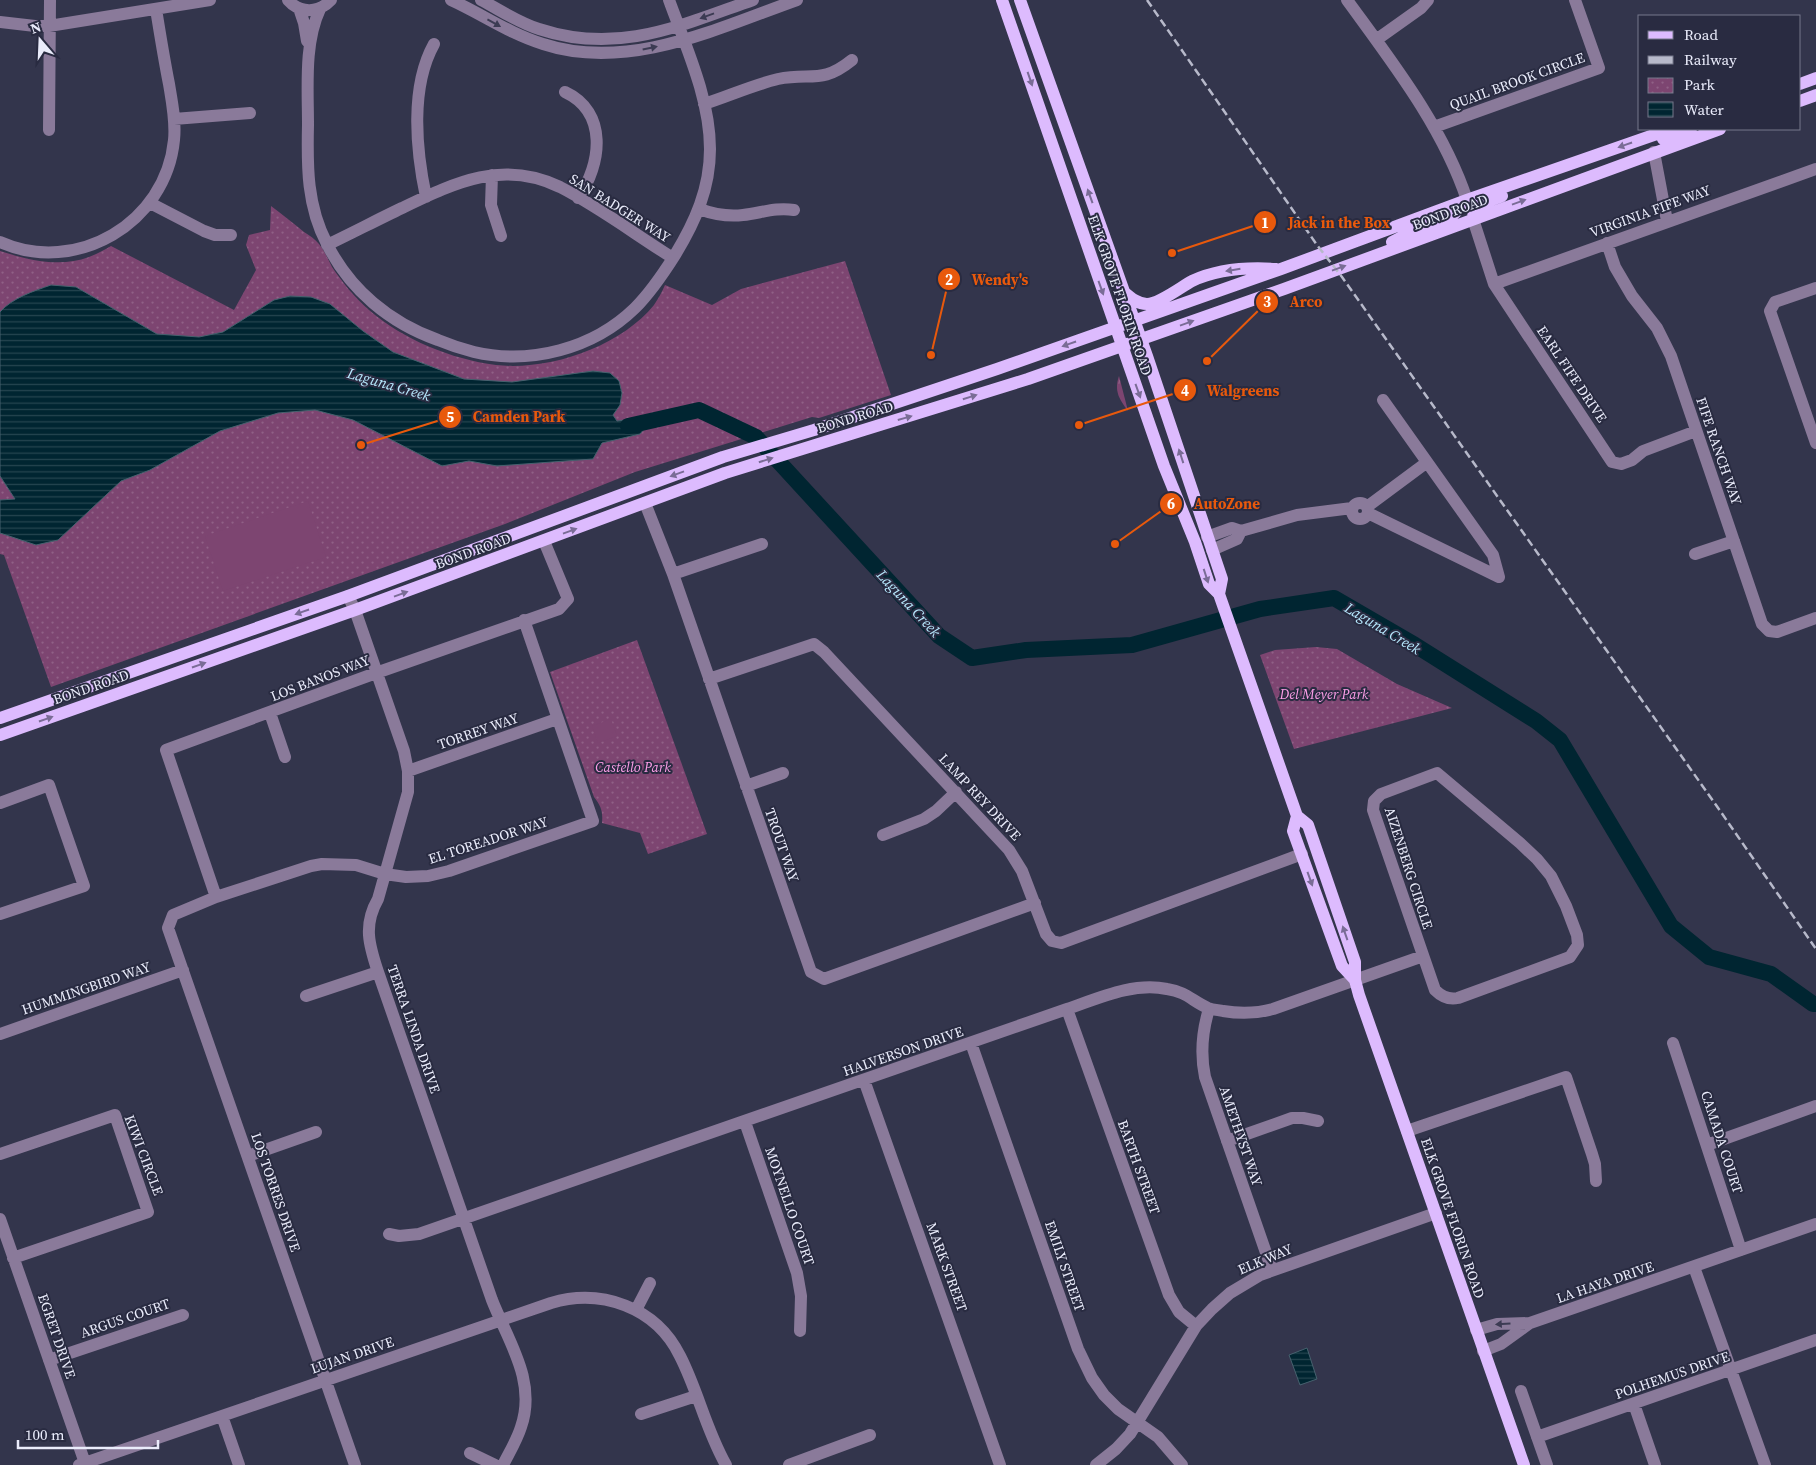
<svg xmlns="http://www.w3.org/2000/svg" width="1816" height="1465" font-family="'Source Serif 4',serif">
	<defs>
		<pattern id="grass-tufts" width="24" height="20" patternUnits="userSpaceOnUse" patternTransform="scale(1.25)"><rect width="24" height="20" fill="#7d4571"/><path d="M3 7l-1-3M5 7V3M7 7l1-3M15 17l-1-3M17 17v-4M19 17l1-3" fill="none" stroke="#906086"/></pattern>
		<pattern id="park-dots" width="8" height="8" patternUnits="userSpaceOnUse" patternTransform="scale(1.25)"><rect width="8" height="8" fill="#7d4571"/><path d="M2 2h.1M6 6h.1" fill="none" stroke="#906086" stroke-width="1.8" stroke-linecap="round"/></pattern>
		<pattern id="water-rules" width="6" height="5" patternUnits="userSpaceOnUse" patternTransform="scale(1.25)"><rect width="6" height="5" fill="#002531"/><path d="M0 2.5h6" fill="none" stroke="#254550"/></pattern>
	</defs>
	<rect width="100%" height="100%" fill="#33354c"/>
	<!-- grass -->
	<path fill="url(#grass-tufts)" d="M1119,376L1128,411C1119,399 1114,391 1119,376Z"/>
	<!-- park -->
	<path fill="url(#park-dots)" d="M271,206C282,214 293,223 304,232C309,235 315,239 319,244C324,250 328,259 332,267C342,282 355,298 369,310C404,340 451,359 496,365C549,371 620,347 654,305C658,299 662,292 665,285L712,305L741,289L845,261L891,395L819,418L812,417L635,472L505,524L51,687L4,555L0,554V251C28,260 60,268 89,257C97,254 104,250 111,246L234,310L256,270L246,245L249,235L270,230Z
		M637,640L707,834L648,854L640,833L602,823C603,811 601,806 594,797L550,672Z
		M1316,647L1337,649L1397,684L1452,708L1294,749L1260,655L1275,650Z"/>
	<!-- garden -->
	<path fill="#7d4571" d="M308,501L326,557L223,591L205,536Z
		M611,719L617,736L598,743L592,726Z"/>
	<!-- water -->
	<path fill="url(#water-rules)" stroke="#46616e" d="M51,285L76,287L157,334L199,337L223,332L274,300L290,296L311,297L330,304L363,331L393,352L464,379L512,382L593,371L610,373L619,381L622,393L620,405L613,415L617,421L639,418L651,421L640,434L602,443L593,459L497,466L469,461L442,466L353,420L315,410L278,413L220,431L150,470L121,481L58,540L36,545L0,533V500L15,499L0,476V312C12,298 34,291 51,285Z
		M1307,1348L1317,1379L1300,1385L1289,1355Z"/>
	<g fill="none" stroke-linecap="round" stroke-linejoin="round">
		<!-- river -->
		<path stroke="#002531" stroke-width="16" d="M628,426L699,410L756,437L939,636L972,658L1026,650L1132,645L1260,609L1334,598L1415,645L1536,721L1560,740L1671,926L1709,957L1771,974L1813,1004H1816"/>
		<!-- minor -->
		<path stroke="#8a7a9a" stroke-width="12" d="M288,0C300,14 319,13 331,0
			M451,0C482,14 510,34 543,44C628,72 718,28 797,0
			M481,0C500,10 519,23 539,29C618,55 679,26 753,0
			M1347,0C1392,62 1443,127 1467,200
			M299,8L304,23L307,41
			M320,9C304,43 308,88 308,125C307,167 307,206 327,244C350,290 390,323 438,340C450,345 462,349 474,352C530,365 593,349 635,308C651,292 663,274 675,255C695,222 710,189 710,149C710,99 686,47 669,0
			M0,22L35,26H49L210,0
			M1376,40L1421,8L1428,0
			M565,92C608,112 602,164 578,198
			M704,104C729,96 753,85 778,79C811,72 821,85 852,60
			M174,119L250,113
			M1434,127L1599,68L1575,0
			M49,130L50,0
			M1654,152L1667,221
			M492,175L491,205L501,236
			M426,197C416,150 410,87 434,44
			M150,203L204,231L215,235H231
			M699,209C713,214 727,217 743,215C761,213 776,207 794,210
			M1473,219L1494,284L1612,462L1621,464L1632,460L1643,451L1696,431
			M0,242C76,276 166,223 174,140C176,122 172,102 169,84C164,59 160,34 156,9
			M1607,243L1615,267L1632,296L1657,328L1671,356L1762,624L1769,631L1777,632L1816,618
			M327,245C352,233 377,220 402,208C454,183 502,159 560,187C599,207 636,235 673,258
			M1494,284L1816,169
			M1816,288L1775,302L1770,311L1816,443
			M1383,400L1493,555L1499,577
			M1352 511a8 8 0 1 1 16 0a8 8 0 1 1-16 0Z
			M645,503L673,574L811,972L824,979L1035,903
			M1368,506L1426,463
			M1368,513L1499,577
			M1207,537L1232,528L1241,531L1297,515L1352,508
			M1212,550L1237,539L1241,531
			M1695,554L1734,541
			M673,574L762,544
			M348,596L355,610L404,751L408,771V792L378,899C363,925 369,945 378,972L492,1300C508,1341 537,1381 521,1427C517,1440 509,1453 503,1465
			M709,679L814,644L824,652L1009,850L1022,871L1046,934L1052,941L1061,943L1302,854
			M270,713L285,757
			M408,771L557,719
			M1437,773L1520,843L1537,859L1551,876L1566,906L1577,935L1578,945L1570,957L1458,998C1449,1000 1442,997 1435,990L1373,810L1374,801L1381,794Z
			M746,786L783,773
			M0,803L49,785L84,886L0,914
			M883,835L924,819L936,811L956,792
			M216,897L166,750L376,673L559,609L568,599L544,541
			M306,996L378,972
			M1067,1009L1169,1295L1179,1312L1196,1326
			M1209,1009C1202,1032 1200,1053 1205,1077L1272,1270
			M0,1034L183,970
			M971,1043L1078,1349L1092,1378L1104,1395L1118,1409L1158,1437L1182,1465
			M1673,1043L1741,1250
			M864,1080L1000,1465
			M745,1122L797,1273L801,1296L800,1331
			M1407,1131L1566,1077L1592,1154L1595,1164L1596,1181
			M1227,1141L1292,1118H1303L1318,1121
			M1707,1145L1816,1106
			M0,1154L115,1115L148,1212L13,1258
			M248,1156L316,1132
			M0,1219L85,1463
			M389,1234L399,1236L419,1234L1067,1009C1099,998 1133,982 1167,989C1187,992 1192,1001 1208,1008C1213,1010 1219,1010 1223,1011C1241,1014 1255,1014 1273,1009L1423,956
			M1694,1267L1765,1465
			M636,1310L650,1283
			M1476,1330L1497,1324L1530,1323L1816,1224
			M1483,1351L1501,1344L1530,1323
			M49,1360L183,1315
			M1521,1391L1547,1465
			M1634,1404L1655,1465
			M641,1414L696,1396
			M222,1416L239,1465
			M1537,1437L1816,1340
			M470,1453L495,1465
			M79,1465L551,1303C601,1288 656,1307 680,1356C698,1391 706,1430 726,1465
			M355,1465L168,928L173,915L216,897L311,866L322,864L356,865L385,874L406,877L428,876L449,871L593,821L524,620
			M789,1465L870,1435
			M1096,1465L1116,1449L1130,1434L1196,1326L1212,1309L1230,1293L1260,1275L1436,1213"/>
		<!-- major -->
		<path stroke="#ddbbfe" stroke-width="12" d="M1002,0L1164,466L1195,542L1209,584L1219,594L1297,816L1308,825L1355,962V980L1359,995L1524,1465
			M1020,0L1147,356L1222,579L1219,594
			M1800,84L1816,78
			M1800,101L1816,95
			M1663,139L1691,129
			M1473,219C1472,204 1491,201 1502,196
			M1392,242L1415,230L1454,214L1466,202
			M1124,292C1131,298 1138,304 1147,304C1159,304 1181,287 1192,281C1218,269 1248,267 1276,269
			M0,718L348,596L723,457L814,430L997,369L1281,269L1467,200L1671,129
			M0,735L355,610L725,473L1028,379L1284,289L1720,129
			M1297,816L1293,831L1342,966L1355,980"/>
		<!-- rail -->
		<path stroke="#b7b9ca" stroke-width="2.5" stroke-dasharray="8 4" stroke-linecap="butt" d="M1147,0L1317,245L1342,277L1716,805L1816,949"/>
	</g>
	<!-- one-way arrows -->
	<defs><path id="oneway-solid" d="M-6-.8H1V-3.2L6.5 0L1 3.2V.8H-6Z" transform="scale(1.25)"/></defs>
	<g fill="#3c3b53">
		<use href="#oneway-solid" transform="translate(707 16) rotate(160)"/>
		<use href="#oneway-solid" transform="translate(494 23) rotate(29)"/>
		<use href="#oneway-solid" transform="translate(650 48) rotate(-12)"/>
		<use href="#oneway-solid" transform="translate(1503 1324) rotate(176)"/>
	</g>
	<g fill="#7a6c96">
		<use href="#oneway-solid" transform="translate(1030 79) rotate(71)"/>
		<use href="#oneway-solid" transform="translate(1625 145) rotate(161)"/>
		<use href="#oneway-solid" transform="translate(1090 196) rotate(-110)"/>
		<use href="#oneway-solid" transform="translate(1519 202) rotate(-20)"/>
		<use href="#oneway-solid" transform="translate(1339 268) rotate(-20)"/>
		<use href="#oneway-solid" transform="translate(1233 270) rotate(171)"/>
		<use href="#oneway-solid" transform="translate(1101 288) rotate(70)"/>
		<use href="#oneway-solid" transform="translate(1187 323) rotate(-20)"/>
		<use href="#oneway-solid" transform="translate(1069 344) rotate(161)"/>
		<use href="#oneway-solid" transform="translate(1138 391) rotate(70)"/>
		<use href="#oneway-solid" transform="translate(970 397) rotate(-17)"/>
		<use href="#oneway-solid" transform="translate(905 418) rotate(-16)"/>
		<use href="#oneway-solid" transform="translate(1181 456) rotate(-108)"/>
		<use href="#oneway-solid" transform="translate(766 460) rotate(-17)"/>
		<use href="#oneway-solid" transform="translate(677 474) rotate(160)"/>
		<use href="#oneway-solid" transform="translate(570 531) rotate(-20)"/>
		<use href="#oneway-solid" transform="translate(1206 576) rotate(72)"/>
		<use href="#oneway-solid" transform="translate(401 594) rotate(-20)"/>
		<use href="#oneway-solid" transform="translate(302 612) rotate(161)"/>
		<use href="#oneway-solid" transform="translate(199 665) rotate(-19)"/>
		<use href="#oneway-solid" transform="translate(46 719) rotate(-19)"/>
		<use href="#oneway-solid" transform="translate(1310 879) rotate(70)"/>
		<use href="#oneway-solid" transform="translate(1345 933) rotate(-109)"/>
	</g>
	<g text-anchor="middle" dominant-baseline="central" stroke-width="4" stroke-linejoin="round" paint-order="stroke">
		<!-- street labels -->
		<g font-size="14" fill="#eaecfb" stroke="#292b41">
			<text transform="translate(1517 81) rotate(-20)">QUAIL BROOK CIRCLE</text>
			<text transform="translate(620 208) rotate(32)">SAN BADGER WAY</text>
			<text transform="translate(1650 211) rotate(-20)">VIRGINIA FIFE WAY</text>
			<text transform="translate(1450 212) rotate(-20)">BOND ROAD</text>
			<text transform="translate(1120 295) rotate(71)">ELK GROVE FLORIN ROAD</text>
			<text transform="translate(1572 374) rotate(56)">EARL FIFE DRIVE</text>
			<text transform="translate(855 417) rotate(-17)">BOND ROAD</text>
			<text transform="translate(1719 451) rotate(71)">FIFE RANCH WAY</text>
			<text transform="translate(473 551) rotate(-20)">BOND ROAD</text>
			<text transform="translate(320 678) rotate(-21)">LOS BANOS WAY</text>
			<text transform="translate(91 687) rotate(-19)">BOND ROAD</text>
			<text transform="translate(478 731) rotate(-19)">TORREY WAY</text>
			<text transform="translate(980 797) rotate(47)">LAMP REY DRIVE</text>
			<text transform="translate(488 840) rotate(-18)">EL TOREADOR WAY</text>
			<text transform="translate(782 845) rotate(71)">TROUT WAY</text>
			<text transform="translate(1409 868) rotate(72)">AIZENBERG CIRCLE</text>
			<text transform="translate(86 988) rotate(-19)">HUMMINGBIRD WAY</text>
			<text transform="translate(414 1029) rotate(71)">TERRA LINDA DRIVE</text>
			<text transform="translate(903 1051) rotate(-19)">HALVERSON DRIVE</text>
			<text transform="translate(1241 1136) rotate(71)">AMETHYST WAY</text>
			<text transform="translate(1722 1142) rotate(72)">CAMADA COURT</text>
			<text transform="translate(144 1155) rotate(69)">KIWI CIRCLE</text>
			<text transform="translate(1139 1167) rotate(70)">BARTH STREET</text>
			<text transform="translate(276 1192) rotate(71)">LOS TORRES DRIVE</text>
			<text transform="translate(790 1206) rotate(71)">MOYNELLO COURT</text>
			<text transform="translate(1453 1218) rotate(71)">ELK GROVE FLORIN ROAD</text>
			<text transform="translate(1265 1259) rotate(-23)">ELK WAY</text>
			<text transform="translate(1065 1266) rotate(71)">EMILY STREET</text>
			<text transform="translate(947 1267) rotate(70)">MARK STREET</text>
			<text transform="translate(1605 1282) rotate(-19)">LA HAYA DRIVE</text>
			<text transform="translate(125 1318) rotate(-19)">ARGUS COURT</text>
			<text transform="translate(57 1336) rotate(71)">EGRET DRIVE</text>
			<text transform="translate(352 1355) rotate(-19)">LUJAN DRIVE</text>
			<text transform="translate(1672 1375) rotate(-19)">POLHEMUS DRIVE</text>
		</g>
		<!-- park labels -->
		<g font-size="14" font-style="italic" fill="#fd9ee8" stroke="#292b41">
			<text x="1324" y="694">Del Meyer Park</text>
			<text x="633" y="767">Castello Park</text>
		</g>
		<!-- water labels -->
		<g font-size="15" font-style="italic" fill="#b7e9fe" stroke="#292b41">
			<text transform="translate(389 384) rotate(16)">Laguna Creek</text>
			<text transform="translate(909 603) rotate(47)">Laguna Creek</text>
			<text transform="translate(1383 628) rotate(31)">Laguna Creek</text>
		</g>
	</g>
	<!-- callouts -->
	<path fill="none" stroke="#e8590c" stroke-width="2" d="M1172 253L1265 222M931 355L949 279M1207 361L1267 302M1079 425L1185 390M361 445L450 417M1115 544L1171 504"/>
	<g fill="#e8590c" stroke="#292b41" stroke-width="2">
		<circle cx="1172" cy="253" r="5"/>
		<circle cx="931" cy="355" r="5"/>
		<circle cx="1207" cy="361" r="5"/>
		<circle cx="1079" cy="425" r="5"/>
		<circle cx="361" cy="445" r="5"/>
		<circle cx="1115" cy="544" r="5"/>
		<circle cx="1265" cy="222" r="12"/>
		<circle cx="949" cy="279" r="12"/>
		<circle cx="1267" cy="302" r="12"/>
		<circle cx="1185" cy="390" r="12"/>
		<circle cx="450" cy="417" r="12"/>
		<circle cx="1171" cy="504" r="12"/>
	</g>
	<g font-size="15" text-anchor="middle" font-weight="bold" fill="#fff">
		<text x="1265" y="228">1</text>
		<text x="949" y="285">2</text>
		<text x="1267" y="307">3</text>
		<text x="1185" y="396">4</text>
		<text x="450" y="422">5</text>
		<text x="1171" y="509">6</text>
	</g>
	<g font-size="15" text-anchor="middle" font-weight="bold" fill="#e8590c" stroke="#292b41" stroke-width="4" stroke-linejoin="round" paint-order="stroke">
		<text x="1339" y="228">Jack in the Box</text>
		<text x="1000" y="285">Wendy's</text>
		<text x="1306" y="307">Arco</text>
		<text x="1243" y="396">Walgreens</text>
		<text x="519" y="422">Camden Park</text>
		<text x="1227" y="509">AutoZone</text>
	</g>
	<!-- legend -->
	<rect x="1638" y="15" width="162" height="115" fill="#292b41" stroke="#76788b"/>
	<rect x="1648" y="31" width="25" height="8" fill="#ddbbfe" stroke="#76788b"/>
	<text x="1684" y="40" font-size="15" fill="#eaecfb">Road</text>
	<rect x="1648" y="56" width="25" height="8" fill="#b7b9ca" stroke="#76788b"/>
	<text x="1684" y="65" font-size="15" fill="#eaecfb">Railway</text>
	<rect x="1648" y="78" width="25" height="15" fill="url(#park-dots)" stroke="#76788b"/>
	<text x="1684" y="90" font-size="15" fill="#eaecfb">Park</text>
	<rect x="1648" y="102" width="25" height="15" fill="url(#water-rules)" stroke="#76788b"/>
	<text x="1684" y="115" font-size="15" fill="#eaecfb">Water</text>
	<!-- north arrow -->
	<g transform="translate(40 40) rotate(341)" stroke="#292b41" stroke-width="4" paint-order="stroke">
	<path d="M0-4L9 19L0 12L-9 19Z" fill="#eaecfb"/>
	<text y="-8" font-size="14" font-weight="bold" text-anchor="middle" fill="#eaecfb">N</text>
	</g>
	<!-- scale -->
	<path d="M18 1440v8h140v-8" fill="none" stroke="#eaecfb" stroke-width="2.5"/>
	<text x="25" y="1440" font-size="15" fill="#eaecfb" stroke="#292b41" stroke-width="4" paint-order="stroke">100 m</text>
</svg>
